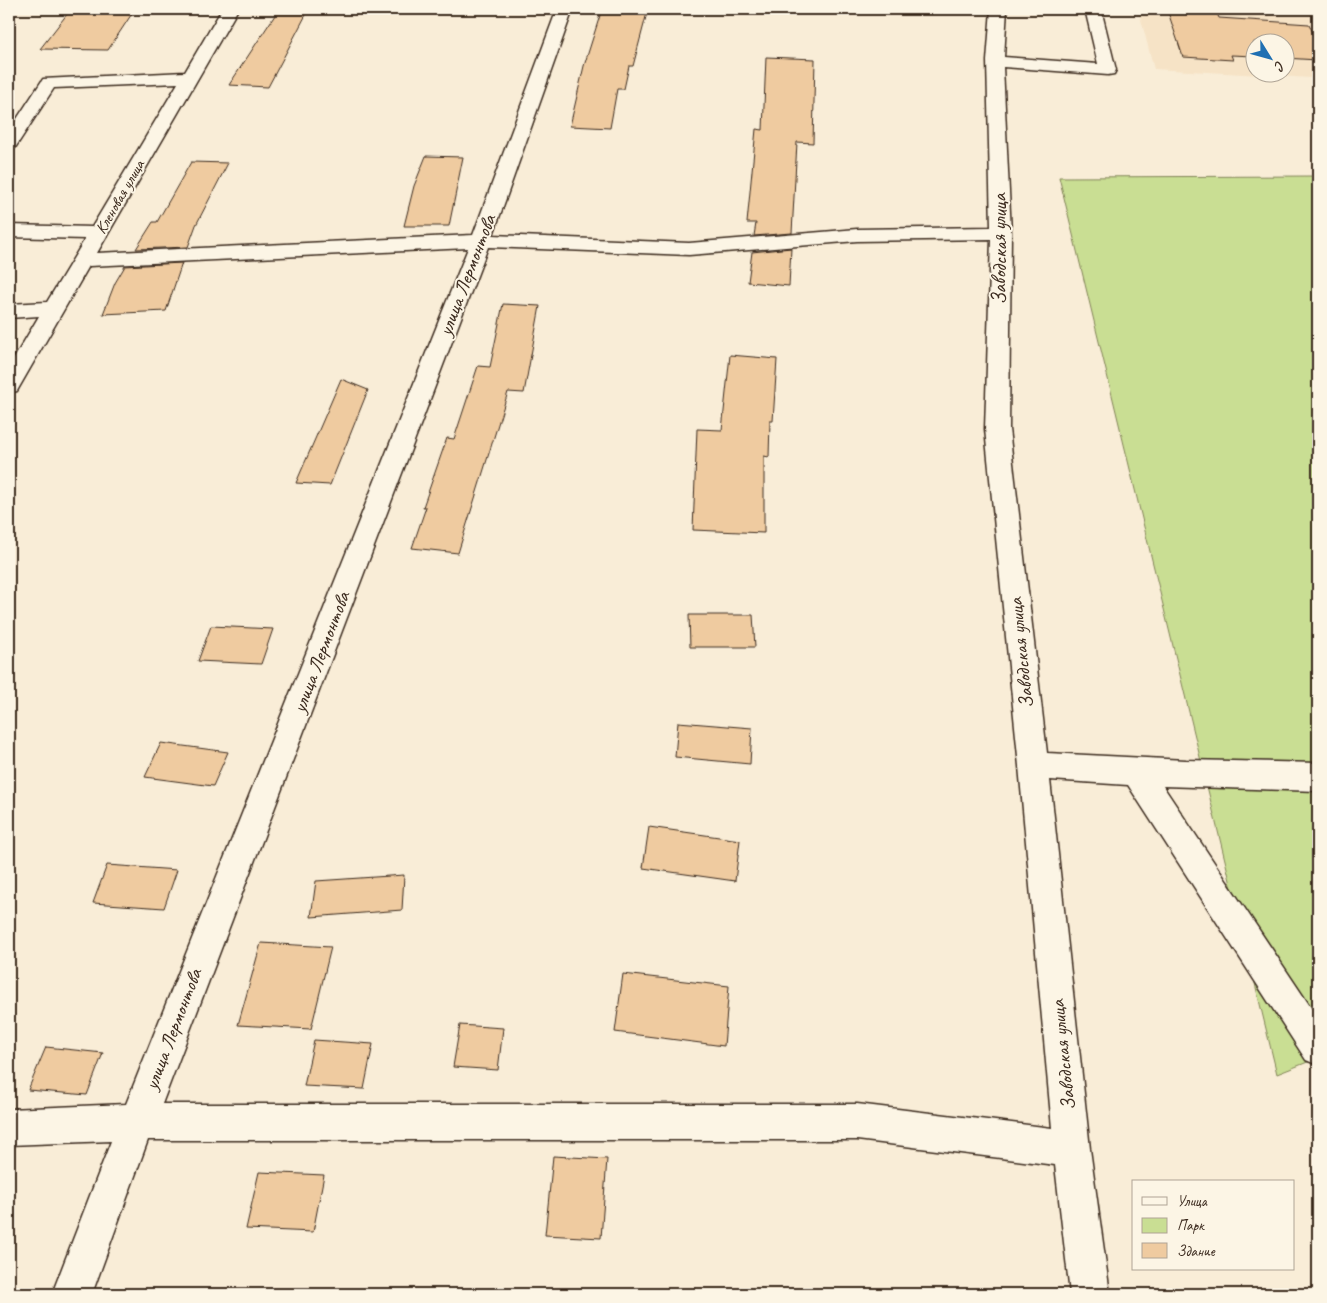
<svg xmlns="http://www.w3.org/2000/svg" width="1327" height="1303" font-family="Caveat,sans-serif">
	<rect width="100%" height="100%" fill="#f9edd7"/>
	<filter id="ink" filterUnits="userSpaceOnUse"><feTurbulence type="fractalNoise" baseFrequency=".02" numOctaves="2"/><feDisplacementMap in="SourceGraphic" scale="10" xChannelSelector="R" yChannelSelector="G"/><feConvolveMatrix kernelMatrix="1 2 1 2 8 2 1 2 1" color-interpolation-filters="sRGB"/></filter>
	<g filter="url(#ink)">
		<!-- built -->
		<path fill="#f6e3c6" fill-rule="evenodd" d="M1129,9H1318V91L1311,78L1154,69L1140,16ZM1254,42H1284V72H1254Z"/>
		<!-- green -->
		<path fill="#c9de93" stroke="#828458" d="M1318,176V1058L1277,1074L1059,177Z"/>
		<!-- building -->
		<path fill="#efcba0" stroke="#3b2a1e" d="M71,9H135L108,50L40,49Z
			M279,9H309L268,87L229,85Z
			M602,9H648L633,66H629L624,89H617L610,128L570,126L584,66Z
			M1167,9L1216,11L1219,18L1309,24L1318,43V60L1284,58V42H1254V56L1231,55L1233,60L1183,57Z
			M766,57L815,59L813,143L797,142L792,233L754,236L756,223H747L756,129L763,130Z
			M426,156L463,157L449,226H404L414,186Z
			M191,162L228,163L196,225L188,247L136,249L153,222H157Z
			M791,248L789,286L748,282L752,252Z
			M182,263L166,311L103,314L115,283L125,266Z
			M503,304L540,306L524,393L508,392L458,553L412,548L426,507H423L447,438L454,439L478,366L490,367Z
			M730,355L777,359L773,421H770L769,457L764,456V533L693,530L697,429L722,430Z
			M341,379L368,390L330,485L296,483Z
			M689,615H753L755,647H690Z
			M211,626L273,629L261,664L198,661Z
			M678,722L752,728L750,764L675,757Z
			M161,743L228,752L213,786L145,777Z
			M649,827L740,840L735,881L643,868Z
			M107,865L177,870L164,908L93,903Z
			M404,875L402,910L311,917L316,881Z
			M261,943L331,947L311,1029L238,1025Z
			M623,974L729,986L724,1046L615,1032Z
			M460,1025L503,1028L498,1070L453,1067Z
			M314,1040L373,1044L364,1089L304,1086Z
			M46,1047L103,1053L87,1095L28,1090Z
			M553,1156L607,1159L601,1238L545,1235Z
			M259,1172L324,1175L313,1232L246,1229Z"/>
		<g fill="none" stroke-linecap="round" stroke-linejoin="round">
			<!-- minor casing -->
			<g stroke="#3b2a1e" stroke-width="3">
				<path id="minor" d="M222,9H238L97,253L473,235L557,9H573L493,235L689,243L857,229L991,227L987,61L991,9H1007L1004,57L1098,64L1085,9H1101L1116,70L1114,74L1108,75L1003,67L1011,233L1009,429L1047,753L1186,760L1318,763V791L1163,786L1318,1018V1065L1306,1060L1128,785L1050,780L1090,1149L1110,1294H1070L1055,1165L857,1140H148L92,1294H52L111,1141L9,1145V1109L126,1104L468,248L89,266L17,391L9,393V367L39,316L9,318V304L47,302L85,239L9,237V225L92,227L178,83L54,88L15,148L9,149V131L43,79L185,72ZM991,239L985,429L1019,766L1052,1128L857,1104H162L488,247L689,255L857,241Z"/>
			</g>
			<!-- minor -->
			<use href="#minor" fill="#fcf5e5" fill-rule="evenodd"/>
		</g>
	</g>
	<g text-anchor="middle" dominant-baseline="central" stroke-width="4" stroke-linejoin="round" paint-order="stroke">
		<!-- far-street labels -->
		<g font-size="16" fill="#3b2a1e" stroke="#fcf5e5">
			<text transform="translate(120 197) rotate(-60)">Кленовая улица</text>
		</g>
		<!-- street labels -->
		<g font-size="20" fill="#3b2a1e" stroke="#fcf5e5">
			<text transform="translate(999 249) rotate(-90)">Заводская улица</text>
			<text transform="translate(467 275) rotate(-69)">улица Лермонтова</text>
			<text transform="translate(321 652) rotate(-69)">улица Лермонтова</text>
			<text transform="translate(1021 653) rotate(-96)">Заводская улица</text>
			<text transform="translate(173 1029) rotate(-69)">улица Лермонтова</text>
			<text transform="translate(1063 1055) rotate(-96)">Заводская улица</text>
		</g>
	</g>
	<!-- margin -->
	<rect width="1327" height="1303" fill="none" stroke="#fcf5e5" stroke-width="30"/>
	<rect x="15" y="15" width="1297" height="1273" fill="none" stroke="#3b2a1e" stroke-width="2" filter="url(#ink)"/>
	<!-- legend -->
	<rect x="1132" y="1180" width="162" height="90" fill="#fcf5e5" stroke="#afa495"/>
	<rect x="1142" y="1197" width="25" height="8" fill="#fcf5e5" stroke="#afa495"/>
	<text x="1177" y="1206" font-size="15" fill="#3b2a1e">Улица</text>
	<rect x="1142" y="1218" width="25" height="15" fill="#c9de93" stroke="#afa495"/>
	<text x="1177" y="1230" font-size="15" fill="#3b2a1e">Парк</text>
	<rect x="1142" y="1243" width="25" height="15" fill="#efcba0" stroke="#afa495"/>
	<text x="1177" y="1256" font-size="15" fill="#3b2a1e">Здание</text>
	<!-- north arrow -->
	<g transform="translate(1270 58) rotate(127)"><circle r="24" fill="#fcf5e5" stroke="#afa495"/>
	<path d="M0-4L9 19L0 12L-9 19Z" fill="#1f6fb2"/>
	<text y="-8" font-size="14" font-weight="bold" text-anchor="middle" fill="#3b2a1e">С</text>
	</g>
</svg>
